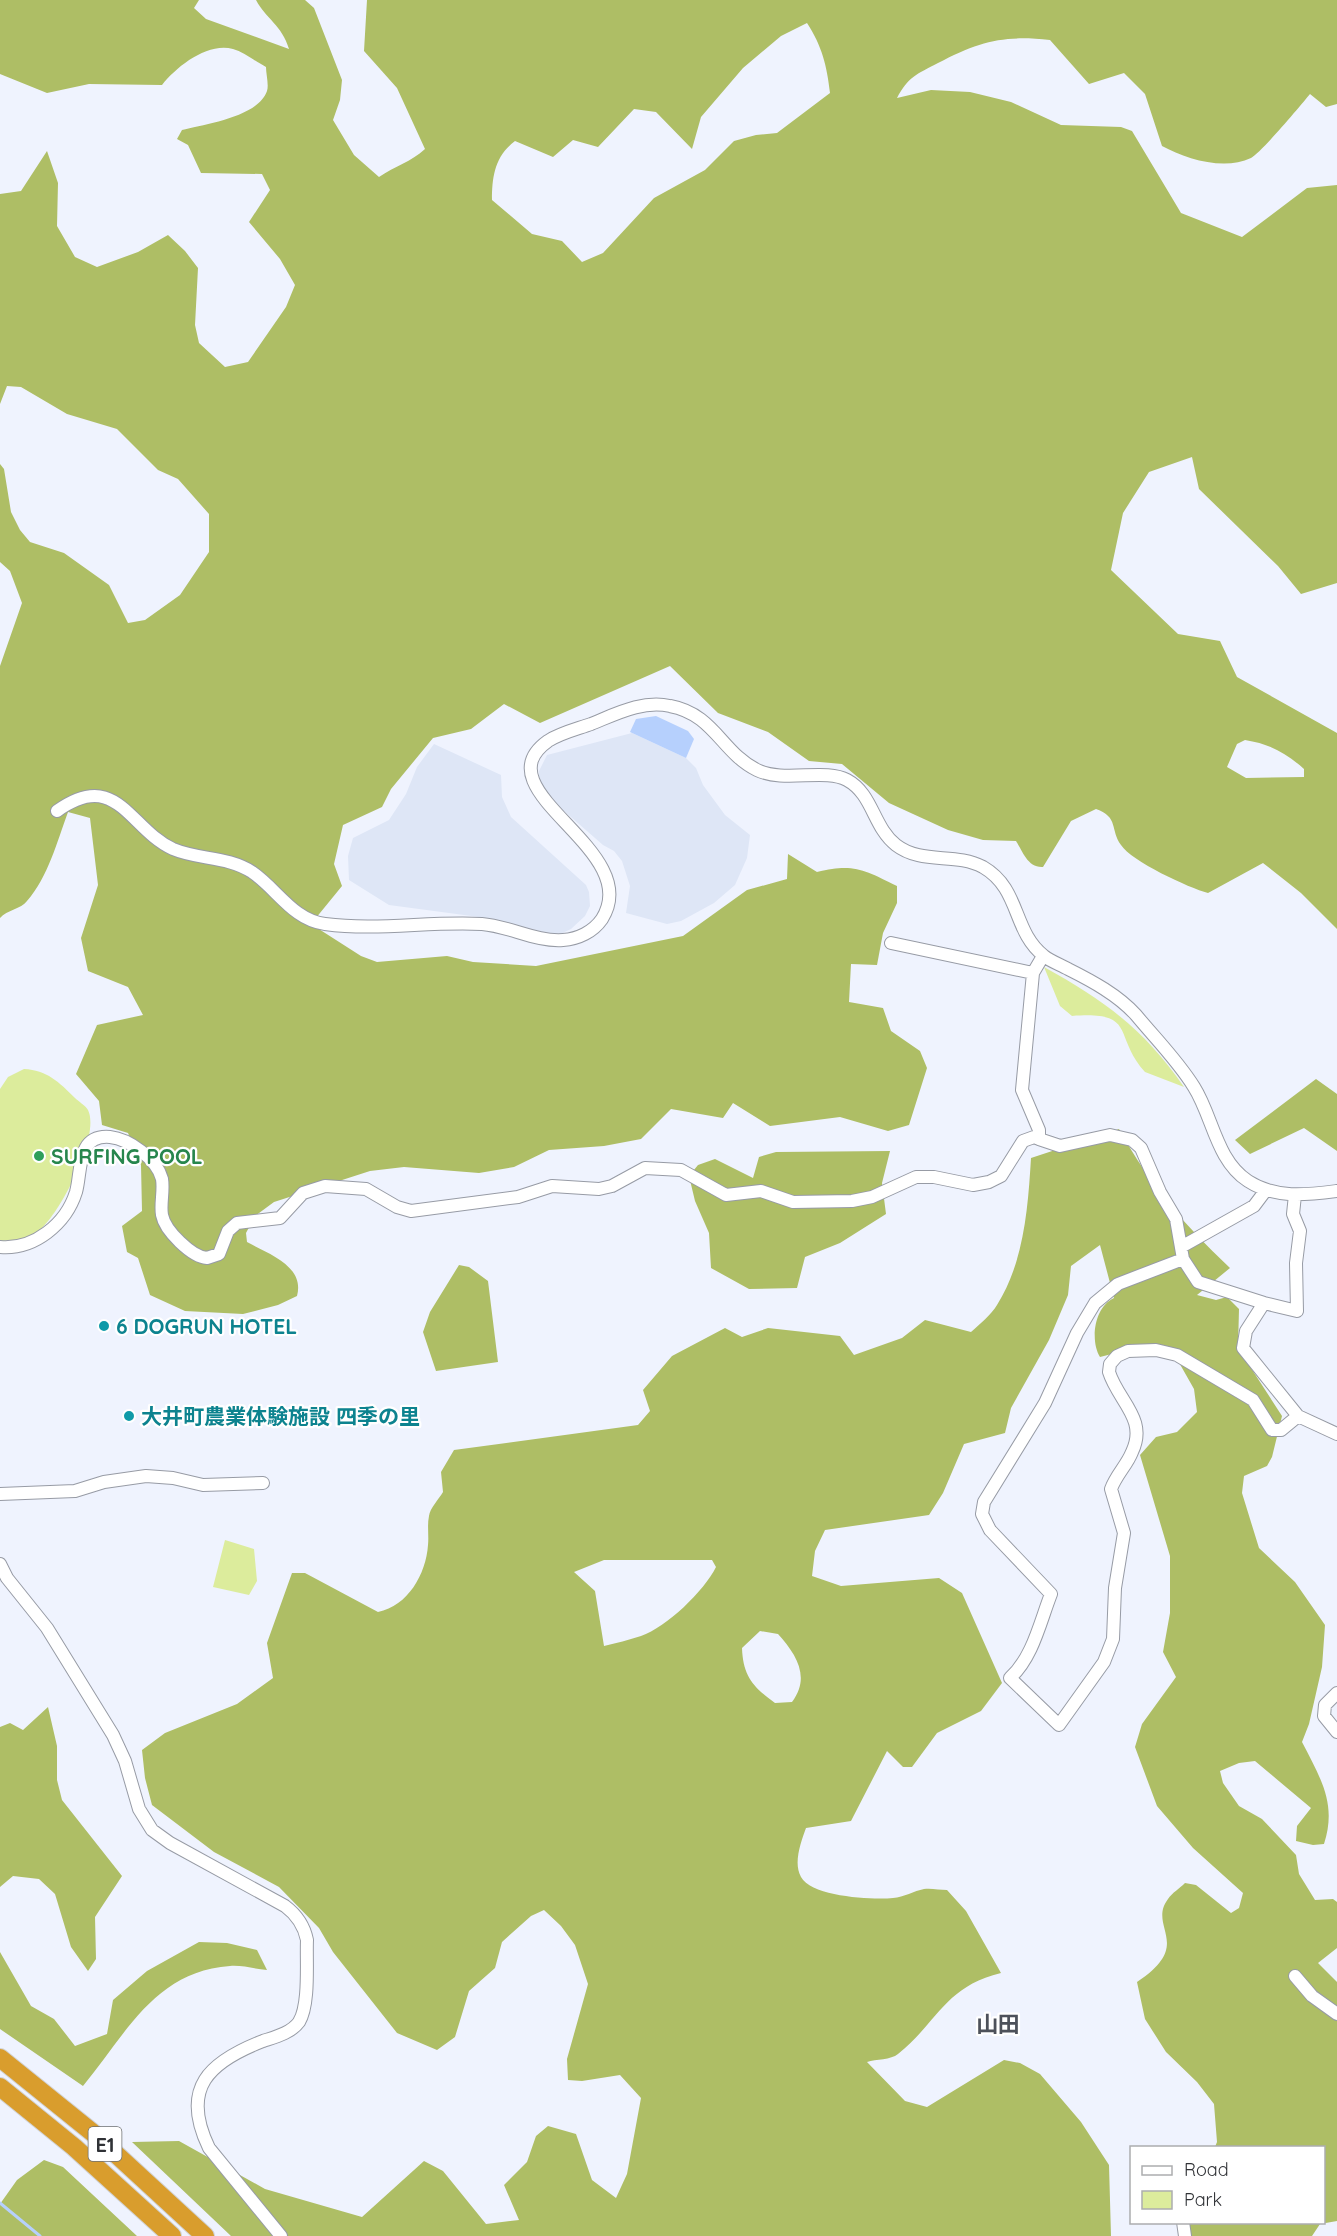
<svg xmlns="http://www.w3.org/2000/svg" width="1337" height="2236" font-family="Quicksand,'Noto Sans JP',sans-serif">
	<rect width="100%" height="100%" fill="#eff3fe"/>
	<!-- built -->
	<path fill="#dee6f6" d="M632,733L686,758L696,768L703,785L725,815L750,835L747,858L735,885L714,903L681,921L667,924L626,913L630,886L622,861L614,851L603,845L540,790L539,771L547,755Z
		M434,744L501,775L502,797L511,817L586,885L589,892L590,906L585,916L571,929L556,936L520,931L479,917L389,905L349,880L348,856L353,838L389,820L406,794L417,767Z"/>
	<!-- green -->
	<path fill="#dcec9c" d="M1044,967C1104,1000 1145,1030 1184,1087L1145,1072C1112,1035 1138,1011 1072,1016L1060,1006Z
		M24,1069C47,1070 59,1082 75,1098C78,1101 86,1106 88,1110C101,1136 58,1219 36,1233C26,1240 11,1240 0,1241V1089L8,1077Z
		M225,1540L254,1549L257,1581L249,1595L213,1587Z"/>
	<!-- forest -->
	<path fill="#aebe65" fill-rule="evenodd" d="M0,0H199L194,8L206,19L289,49C282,25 266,19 256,0H305L314,8L342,80L340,100L333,120L354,155L379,177C395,166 411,162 425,149L397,88L364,51L367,0H1337V104L1326,107L1310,94C1301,105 1260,154 1251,158C1224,171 1186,159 1162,146L1145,94L1124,73L1089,84L1050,40C1003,35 980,41 938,63C917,74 908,77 897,98L931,90L970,92L1011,102L1061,125L1121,127L1132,131L1181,213L1242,237L1307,188L1337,185V583L1301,594L1278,566L1199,489L1192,457L1149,472L1123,513L1111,570L1178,634L1220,641L1237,677L1337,733V929L1301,893L1263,863L1208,893C1189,888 1131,861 1121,845C1110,830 1119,817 1096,809L1071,821L1043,867C1028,868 1023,852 1016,841L983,840L948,830L889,803L842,764L809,761L768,732L718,713L670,666L540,723L504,704L471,729L433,738L391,789L382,807L343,825L334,864L342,886L311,924L361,956L377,962L447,956L473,962L536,966L683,936L747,890L787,879L788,854L817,872C854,863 864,870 897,886V903L883,933L877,965L851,964L849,1002L883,1008L891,1031L920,1051L927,1068L909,1125L888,1131L840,1117L770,1126L733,1103L723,1118L671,1109L641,1139L604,1146L549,1150L514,1167L479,1173L404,1167L370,1171L274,1202L255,1216L246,1233L247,1242C269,1254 305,1266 297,1296L278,1305L243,1314L185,1311L150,1295L138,1258L127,1252L122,1226L142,1211L141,1165L128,1133L102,1125L99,1101L76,1074L97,1025L143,1015L128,987L88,971L81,938L98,885L90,818L68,812C57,842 48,877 27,901C21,909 7,910 0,918V666L22,603L10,571L0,562V464L4,469L11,512L20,530L30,542L64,553L109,585L128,623L145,620L180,595L209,552V514L178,479L158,470L117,429L67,414L21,387L7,386L0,404V194L21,191L47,151L58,183L57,226L75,257L97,267L138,252L168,235L185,251L198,268L195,325L199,343L225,367L248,362L286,307L295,285L280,259L249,222L270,190L262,174L201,173L188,145L177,139L182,130C205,124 258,117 267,91C269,85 266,74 266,67C256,62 244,52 233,49C208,42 177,66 162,85L89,84L47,93L0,74ZM807,23C822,46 827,66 830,93L777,133L756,135L734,141L705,170L654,198L603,253L582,262L562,241L532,234L492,200C492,176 495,156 515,141L553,157L573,140L598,147L634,109L656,112L692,149L701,117L743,68L781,36ZM1245,740C1270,744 1286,753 1304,769V777L1246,778L1227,767L1237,744Z
		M1316,1079L1337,1094V1151L1304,1128L1250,1154L1235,1140Z
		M1119,1129C1152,1188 1181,1221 1230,1268L1197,1295L1216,1300L1227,1297L1239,1309L1238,1348L1282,1416L1272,1457L1267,1466L1244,1476L1242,1493L1259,1548L1295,1582L1325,1625L1322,1667L1309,1724L1302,1742C1321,1779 1337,1804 1324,1844L1313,1845L1296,1841L1297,1826L1311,1808L1255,1761L1239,1763L1220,1771L1223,1783L1239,1806L1262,1819L1296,1855L1299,1874L1315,1900L1333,1899L1337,1902V1948L1318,1963L1337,1982V2221L1320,2224L1312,2236H1184V2223L1324,2222V2148L1215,2147L1217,2142L1214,2104L1197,2082L1166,2052L1145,2019L1137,1982C1195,1944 1147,1927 1168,1899C1172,1893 1180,1888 1185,1883L1196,1885L1231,1913L1239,1908L1243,1893L1193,1848L1157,1806L1135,1747L1142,1724L1176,1677L1163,1652L1170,1613V1556L1140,1455L1156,1437L1177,1432L1197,1412L1194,1389L1177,1359L1143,1346L1100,1357C1090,1341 1094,1307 1114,1298L1100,1245L1071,1266L1068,1295L1049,1340L1011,1408L1005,1433L964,1444L943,1493L929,1515L825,1530L815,1551L812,1576L841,1586L939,1578L962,1593L1002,1683L981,1711L937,1733L912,1767H903L887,1751L851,1821L806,1828C801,1842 793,1863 801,1877C812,1897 873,1900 893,1898C904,1897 914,1891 924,1889C931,1888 940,1890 947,1890L966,1911L1001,1973C944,1987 938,2022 898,2054C891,2060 876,2059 867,2062L905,2101L927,2107L1004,2060L1020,2063L1040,2074L1081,2122L1109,2165L1111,2236H231L132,2142L179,2141L265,2189L362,2217L424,2161L443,2171L486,2224L519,2220L504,2185L527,2162L536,2136L548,2126L576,2134L592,2180L616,2198L627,2174L641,2098L620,2075L582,2081L568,2080L567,2059L588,1984L575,1945L561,1926L544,1910L531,1916L502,1942L495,1968L469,1991L455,2037L437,2050L397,2033L333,1952L319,1928L279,1887L214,1852L152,1805L145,1778L142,1750L165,1733L237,1704L273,1678L267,1643L292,1573H305L378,1612C408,1606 426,1574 428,1545C429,1536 427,1525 429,1516C430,1508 439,1499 443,1492L441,1472L454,1450L638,1425L650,1411L643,1390L672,1356L725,1328L742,1337L768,1328L840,1336L854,1355L902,1338L925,1320L971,1332C980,1324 991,1315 997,1305C1024,1262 1028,1208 1031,1158ZM604,1560H712L716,1567C704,1591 667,1627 641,1636C629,1640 616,1643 604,1646L595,1591L574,1572ZM760,1631L778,1634C796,1654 811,1677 792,1702L775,1703C753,1687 743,1676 742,1648Z
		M890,1151L882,1183L886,1214L840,1243L805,1257L797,1288L749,1289L711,1268L709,1233L695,1201L689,1176L698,1165L715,1159L753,1178L759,1157L776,1152Z
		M459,1265L469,1267L488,1281L498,1362L436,1371L423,1332L430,1312Z
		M48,1707L57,1746V1780L62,1800L122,1876L95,1917L96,1959L88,1971L71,1947L55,1894L39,1879L13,1876L0,1887V1727L10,1723L23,1730Z
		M199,1942L227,1943L257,1950L267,1970C255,1969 242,1965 230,1966C155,1971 126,2034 83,2086L0,2029V1952L31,2006L54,2019L75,2046L107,2034L113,2000L147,1971Z
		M44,2160L63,2167L137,2236H0V2204L17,2180Z"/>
	<!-- water -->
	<path fill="#b6d0fd" d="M656,716L688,731L694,739L686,758L630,732L636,719Z"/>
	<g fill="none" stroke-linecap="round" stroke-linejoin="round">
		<!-- stream -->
		<path stroke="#b6d0fd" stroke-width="3" d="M0,2203L40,2236"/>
		<!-- minor casing -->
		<g stroke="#979ba5" stroke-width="14">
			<path id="minor" d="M57,811C117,768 129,829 173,849C199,860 227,856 252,872C277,889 293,920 325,924C377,931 430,921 482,924C509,926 536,942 563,940C578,939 593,932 602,919C646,849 478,791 548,741C560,733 577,729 591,724C616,714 642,700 670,706C714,714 722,753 757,770C784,783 825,768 847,780C873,794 873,827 896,845C922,865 955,852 983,867C1021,889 1012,931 1044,956C1050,961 1061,965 1068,969C1092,981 1118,995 1136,1015C1155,1038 1178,1061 1194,1087C1213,1117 1216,1160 1248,1181C1276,1199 1306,1195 1337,1191
				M891,943L1033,973
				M1039,1139L1060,1146L1110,1135L1132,1140L1141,1148L1160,1192L1176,1219L1183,1259L1198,1282L1264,1303L1297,1311L1296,1263L1300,1231L1293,1214L1295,1195
				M0,1247C34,1250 66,1224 76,1192C82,1171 76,1134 110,1137C129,1139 157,1159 162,1179C164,1191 160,1204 162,1215C165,1231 192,1257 207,1258L219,1254L228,1231L237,1223L280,1218L303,1193L325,1186L366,1189L397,1207L411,1211L518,1197L552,1186L599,1189L612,1186L645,1168L681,1170L726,1195L761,1191L793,1202L852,1201L872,1197L916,1177H934L973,1185L989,1182L1001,1176L1023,1141L1034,1137L1039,1139V1130L1022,1090L1033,973L1043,956
				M1181,1247L1254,1206L1266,1190
				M1183,1259L1118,1284L1095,1303L1077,1333L1045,1403L984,1502L982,1514L990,1530L1051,1594C1040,1622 1033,1657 1010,1678L1059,1725L1104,1662L1113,1639L1115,1588L1124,1533L1111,1489C1116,1475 1127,1465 1132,1452C1148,1419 1118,1401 1109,1372L1110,1364L1117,1356L1128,1351L1156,1350L1177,1355L1253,1400L1272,1430H1281L1298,1416L1337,1434
				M1264,1303L1246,1331L1243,1348L1298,1416
				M0,1494L75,1491L104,1482L146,1476L173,1478L203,1485L263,1483
				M0,1564L7,1578L47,1628L113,1735L125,1761L139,1809L152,1830L170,1843L285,1906C297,1915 304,1925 307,1940C306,1961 310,2004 299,2022C291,2033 275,2037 263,2041C209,2062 180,2088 209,2148L281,2236
				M1337,1693L1325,1705L1324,1716L1337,1732
				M1295,1976L1312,1996L1337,2014
				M1183,2222L1185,2236"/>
		</g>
		<!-- highway casing -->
		<g stroke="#d1d2d3" stroke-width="20">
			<path id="highway" d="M0,2058L93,2133L205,2236
				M0,2087L74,2147L172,2236"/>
		</g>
		<!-- minor -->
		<use href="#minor" stroke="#fff" stroke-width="12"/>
		<!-- highway -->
		<use href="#highway" stroke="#d99d2d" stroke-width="18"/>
	</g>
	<!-- markers -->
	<circle fill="#2e9e5b" stroke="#fff" stroke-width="2" cx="39" cy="1156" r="6"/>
	<g fill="#0f9aa8" stroke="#fff" stroke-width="2">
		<circle cx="104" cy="1326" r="6"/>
		<circle cx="129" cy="1416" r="6"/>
	</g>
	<g text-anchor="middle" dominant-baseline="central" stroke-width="4.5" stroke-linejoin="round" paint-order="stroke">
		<!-- shield labels -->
		<rect fill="#fff" stroke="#6e7072" stroke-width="1.5" x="88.5" y="2127" width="33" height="34" rx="4.5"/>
		<g font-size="20" font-weight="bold" fill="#303236">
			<text x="105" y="2144">E1</text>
		</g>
		<!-- leisure labels -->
		<g font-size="21" font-weight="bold" fill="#27864d" stroke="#fff" text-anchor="start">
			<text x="51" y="1156">SURFING POOL</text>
		</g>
		<!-- culture labels -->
		<g font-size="21" font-weight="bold" fill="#0d838f" stroke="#fff" text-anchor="start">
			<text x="116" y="1326">6 DOGRUN HOTEL</text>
			<text x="141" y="1416">大井町農業体験施設 四季の里</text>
		</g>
		<!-- neighbourhood labels -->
		<g font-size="22" font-weight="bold" fill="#4d515a" stroke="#fff">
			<text x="998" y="2024">山田</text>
		</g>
	</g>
	<!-- legend -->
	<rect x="1130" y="2146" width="195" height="78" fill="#ffffff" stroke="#acadaf" stroke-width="1.5"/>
	<rect x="1142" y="2166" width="30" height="9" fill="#ffffff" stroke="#acadaf" stroke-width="1.5"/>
	<text x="1184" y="2176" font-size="18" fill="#303236">Road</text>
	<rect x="1142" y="2191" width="30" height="18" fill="#dcec9c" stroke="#acadaf" stroke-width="1.5"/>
	<text x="1184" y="2206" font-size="18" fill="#303236">Park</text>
</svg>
